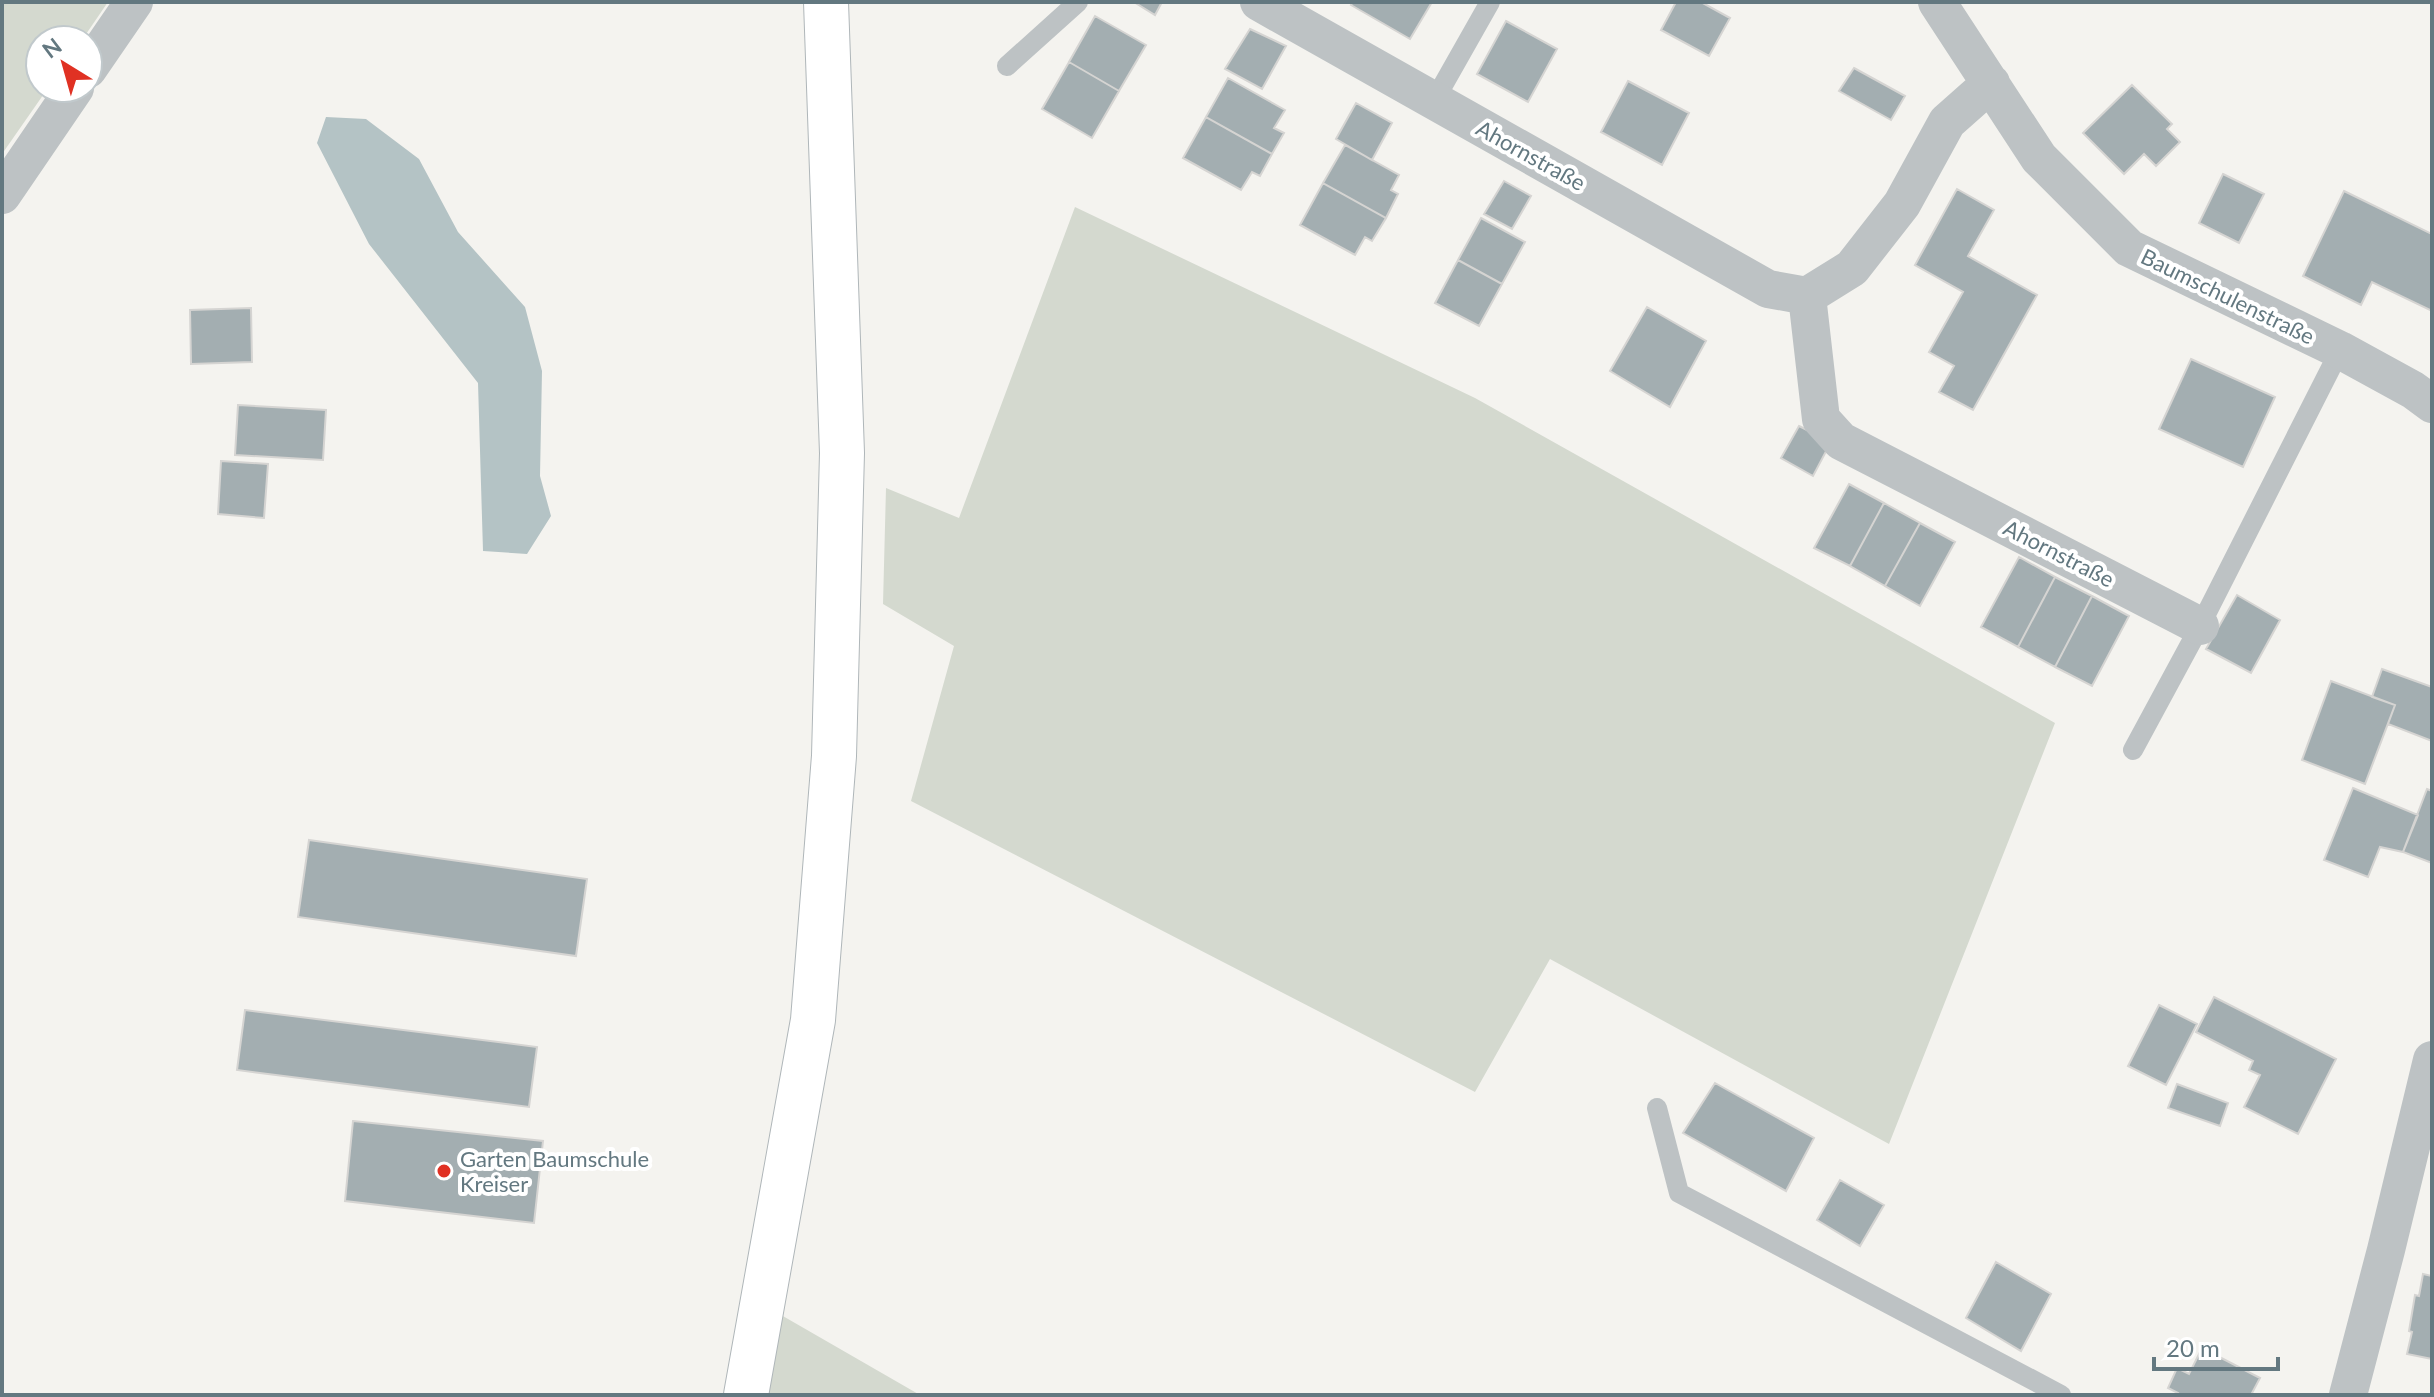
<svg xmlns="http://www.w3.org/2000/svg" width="2434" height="1397" font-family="Lato,sans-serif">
	<rect width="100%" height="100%" fill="#f4f3ef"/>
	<!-- green -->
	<path fill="#d4d9cf" d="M2,2H108L82,40H40V88H48L2,154Z
		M1075,207L1475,398L2055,723L1889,1144L1550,959L1475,1092L911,801L954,646L883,604L886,488L959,518Z
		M762,1304L920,1395H746Z"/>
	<!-- water -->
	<path fill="#b4c3c5" d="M326,117L366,119L419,159L458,232L525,307L542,371L540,476L551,516L527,554L483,551L478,383L369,244L317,143Z"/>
	<!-- building -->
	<path fill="#a3aeb1" stroke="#d5d4d2" stroke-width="2" d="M1134,2H1162L1155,15Z
		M1353,2H1432L1410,39L1351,5Z
		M1676,2H1701L1730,18L1709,56L1661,30Z
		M1095,16L1146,45L1119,91L1069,62Z
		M1506,21L1557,49L1528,102L1477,74Z
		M1250,29L1286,46L1262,89L1225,69Z
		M1069,62L1119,91L1092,138L1042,109Z
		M1854,68L1905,96L1891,120L1839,91Z
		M1228,78L1285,110L1274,128L1284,133L1272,154L1206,117Z
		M1628,81L1689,113L1662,165L1601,132Z
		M2132,85L2172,124L2167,129L2180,142L2156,166L2144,154L2124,174L2083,133Z
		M1356,103L1392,123L1372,160L1336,139Z
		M1206,117L1272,154L1260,176L1252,172L1241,190L1183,158Z
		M1345,145L1399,175L1391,190L1398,194L1386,218L1323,183Z
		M2223,174L2264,194L2239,243L2199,223Z
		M1504,181L1531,196L1512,229L1484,214Z
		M1323,183L1386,218L1372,241L1365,237L1355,255L1300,225Z
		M1957,189L1994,210L1968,256L2037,295L1973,410L1939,392L1954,366L1929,352L1963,292L1915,265Z
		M2344,191L2432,234V311L2372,282L2361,305L2303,276Z
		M1481,218L1525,242L1502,284L1458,260Z
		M1458,260L1502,284L1479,326L1435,303Z
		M1647,307L1706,341L1670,407L1610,371Z
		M251,308L252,362L191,364L190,310Z
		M2191,359L2275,397L2243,467L2159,429Z
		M238,405L326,410L323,460L235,455Z
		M1799,426L1831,442L1813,476L1781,458Z
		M221,461L268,464L264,518L218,514Z
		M1849,484L1884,503L1850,566L1814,548Z
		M1884,503L1920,523L1885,586L1850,566Z
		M1920,523L1955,542L1920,606L1885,586Z
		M2019,557L2055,577L2018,647L1981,627Z
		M2055,577L2092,596L2055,667L2018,647Z
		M2237,595L2280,620L2251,673L2206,649Z
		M2092,596L2129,616L2092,686L2055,667Z
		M2382,669L2432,687V741L2388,724L2395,705L2372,697Z
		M2331,681L2395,705L2365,784L2302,760Z
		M2353,788L2418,815L2403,852L2380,847L2368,877L2324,860Z
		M2427,789L2432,791V863L2403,852Z
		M309,840L587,879L576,956L298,917Z
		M2214,997L2336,1059L2298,1134L2244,1107L2260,1075L2249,1070L2253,1061L2196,1032Z
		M2159,1005L2197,1024L2166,1085L2128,1066Z
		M245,1010L537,1047L529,1107L237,1070Z
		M1715,1083L1814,1138L1786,1191L1683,1133Z
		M2177,1084L2228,1103L2220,1126L2168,1108Z
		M353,1121L543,1141L534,1223L345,1201Z
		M1840,1180L1884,1205L1860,1246L1817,1220Z
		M1996,1262L2051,1294L2021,1351L1966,1318Z
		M2423,1274L2432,1276V1359L2407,1354L2412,1332L2409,1331L2415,1295L2419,1296Z
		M2202,1348L2260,1378L2251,1395H2177L2178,1393L2168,1388L2177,1368L2189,1374Z"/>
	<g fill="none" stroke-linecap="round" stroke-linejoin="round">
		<!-- secondary casing -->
		<g stroke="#afb6b9" stroke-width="46">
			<path id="secondary" d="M746,1395L813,1020L834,756L842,453L826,2"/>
		</g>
		<!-- lane -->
		<path stroke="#bdc2c4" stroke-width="20" d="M1007,66L1078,2
			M1434,101L1490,2
			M2133,750L2200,626L2340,350
			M1657,1108L1679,1193L2061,1395"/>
		<!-- street -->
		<path stroke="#bdc2c4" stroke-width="38" d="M1259,2L1768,289L1807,296L1852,268L1902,204L1947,122L1991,83
			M1937,2L2039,158L2129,248L2340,350L2413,390L2432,404
			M88,69L134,2
			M2,195L75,88
			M1807,296L1821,419L1841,441L2200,626
			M2348,1395L2386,1250L2432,1060"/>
		<!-- secondary -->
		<use href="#secondary" stroke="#fff" stroke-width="44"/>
	</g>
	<!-- markers -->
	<circle fill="#e03123" stroke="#fff" stroke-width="3" cx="444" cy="1171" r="8"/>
	<g text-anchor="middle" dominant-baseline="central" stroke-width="8" stroke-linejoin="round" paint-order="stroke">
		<!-- street labels -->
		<g font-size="22" fill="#637880" stroke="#fff">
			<text transform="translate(1531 155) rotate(29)">Ahornstraße</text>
			<text transform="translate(2228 296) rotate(26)">Baumschulenstraße</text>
			<text transform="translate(2059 553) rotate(27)">Ahornstraße</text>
		</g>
		<!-- poi labels -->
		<g font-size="22" fill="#637880" stroke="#fff" text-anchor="start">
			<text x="460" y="1158">Garten Baumschule<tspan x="460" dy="25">Kreiser</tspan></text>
		</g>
	</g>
	<!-- border -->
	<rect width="2434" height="1397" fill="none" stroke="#637880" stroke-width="8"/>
	<!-- north arrow -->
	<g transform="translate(64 64) rotate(323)"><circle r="38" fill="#ffffff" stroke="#c1c9cc" stroke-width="2"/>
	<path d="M0-6L14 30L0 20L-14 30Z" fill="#e03123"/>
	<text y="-12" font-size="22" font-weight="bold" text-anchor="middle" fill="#637880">N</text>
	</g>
	<!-- scale -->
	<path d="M2154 1357v12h124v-12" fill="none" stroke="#637880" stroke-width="4"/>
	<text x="2166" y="1357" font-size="24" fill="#637880" stroke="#ffffff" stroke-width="6" paint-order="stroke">20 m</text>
</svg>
